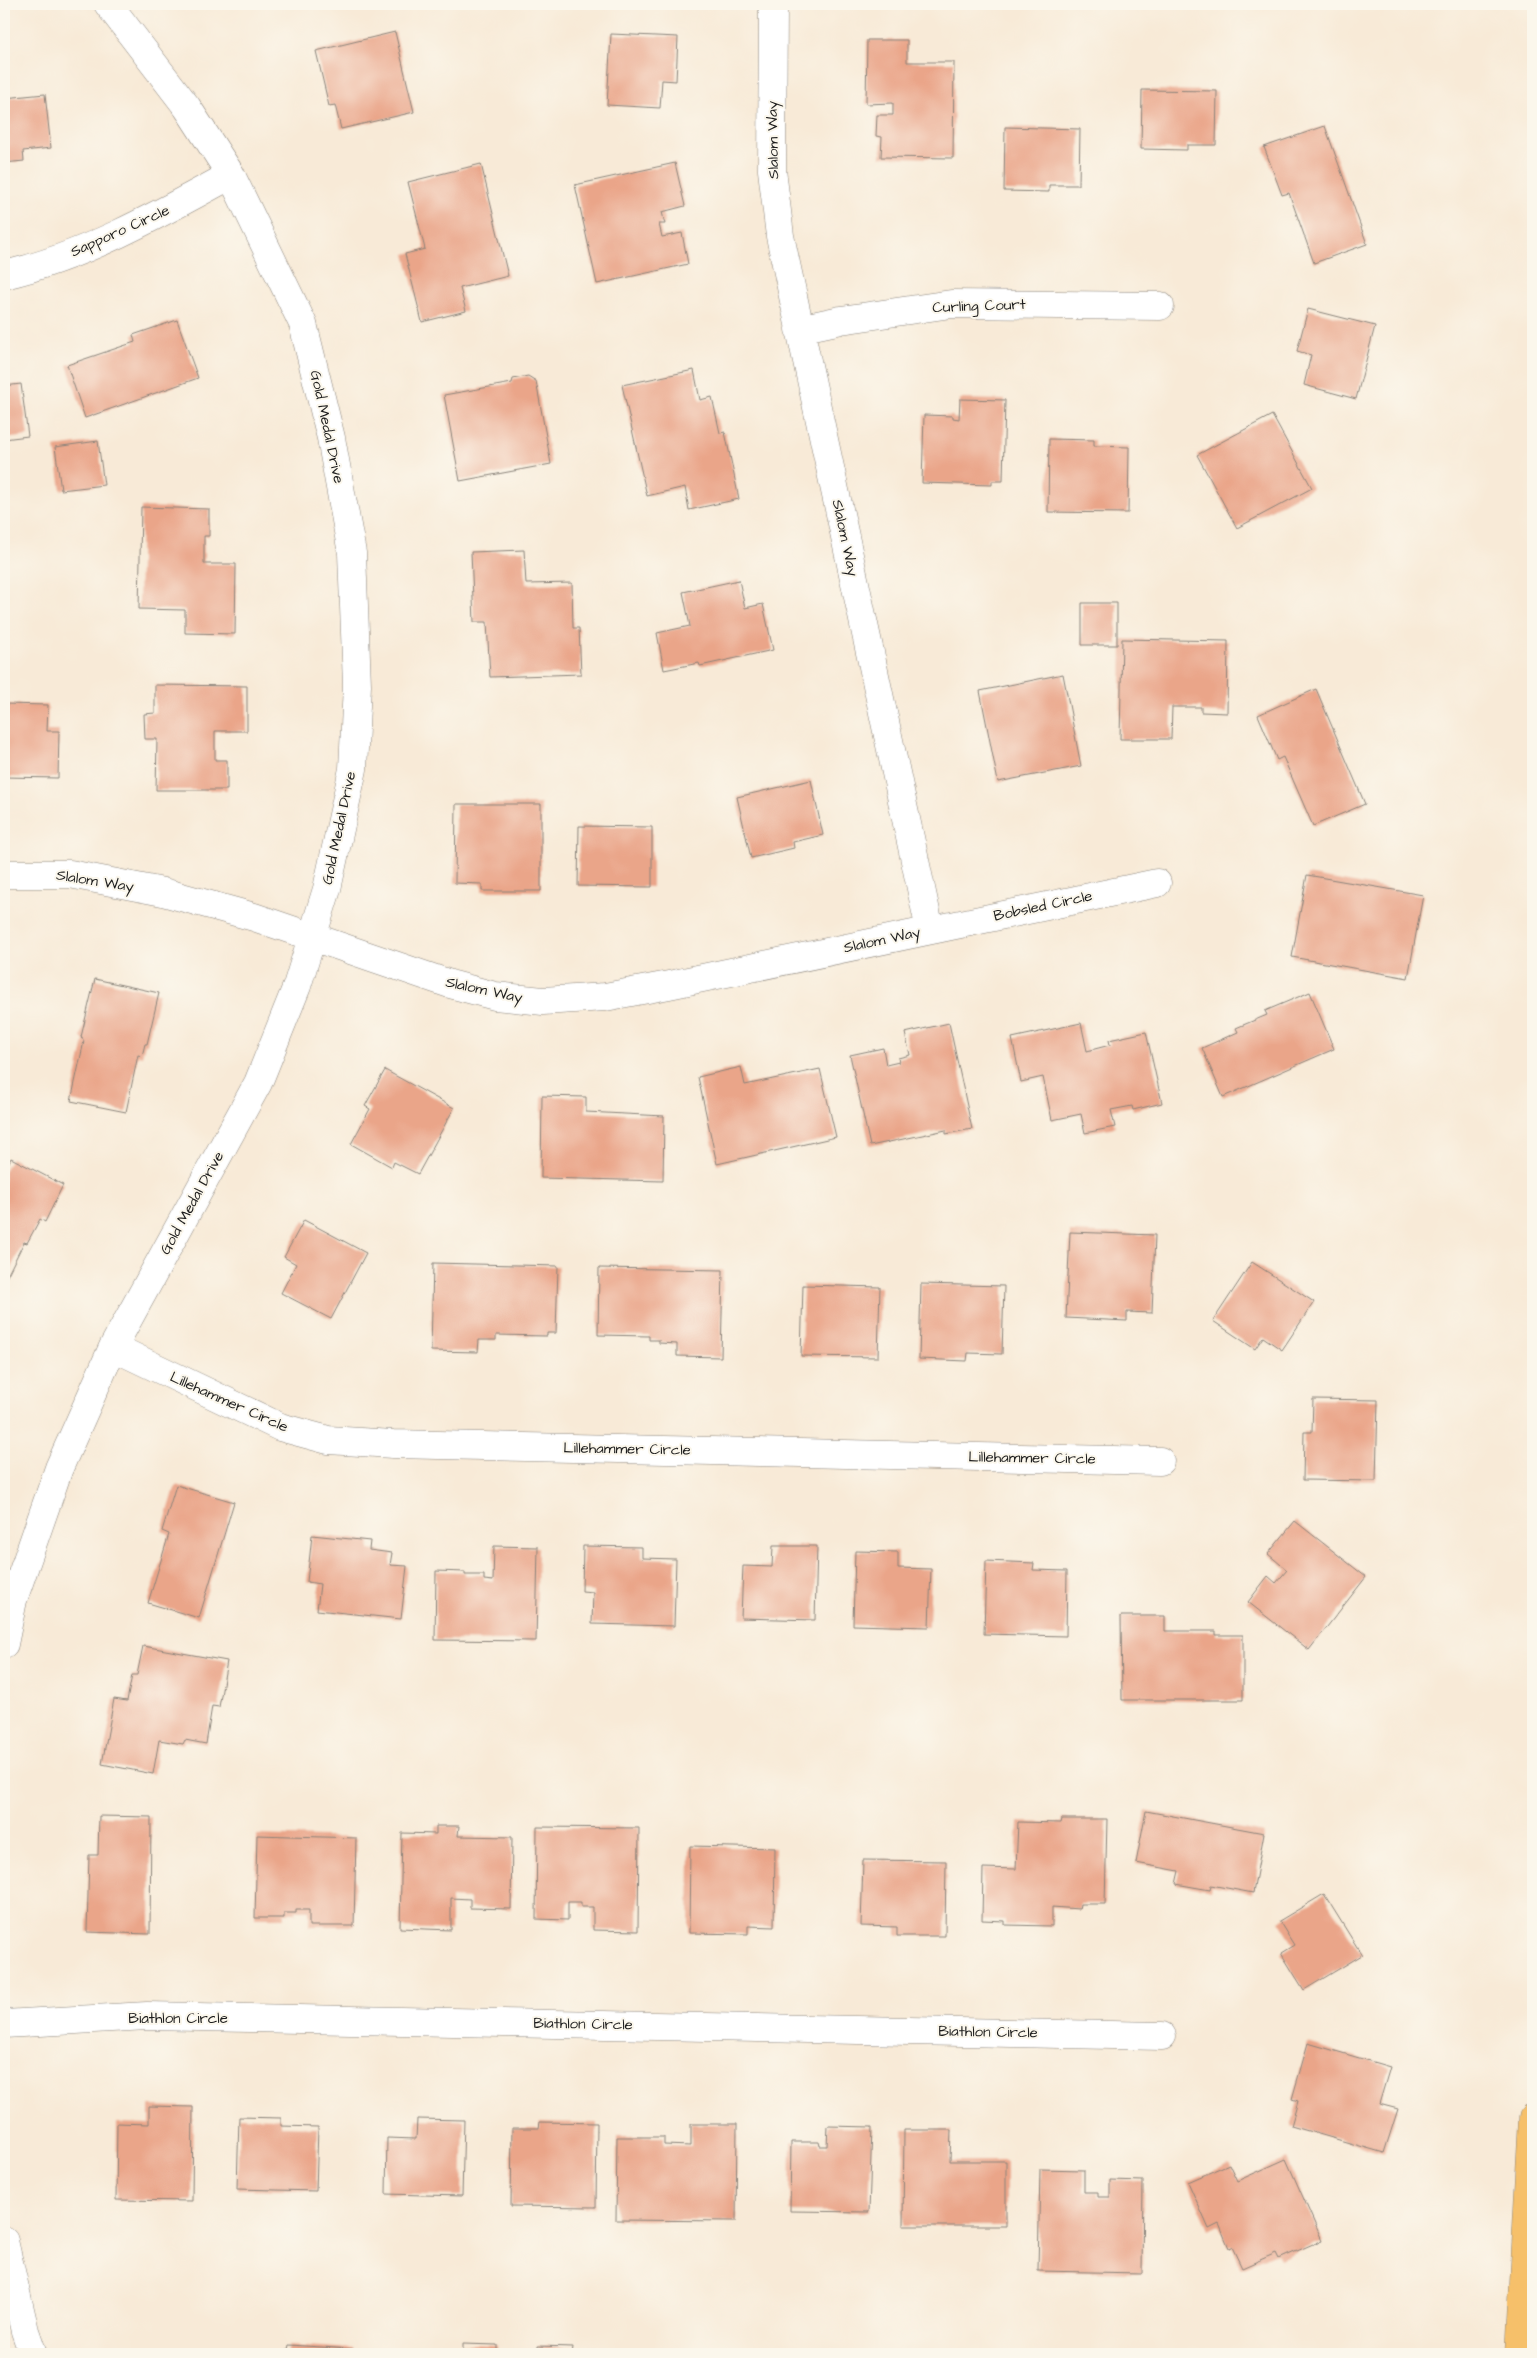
<svg xmlns="http://www.w3.org/2000/svg" width="1537" height="2358" font-family="'Architects Daughter',sans-serif">
	<rect width="100%" height="100%" fill="#fbf7ec"/>
	<filter id="ink" filterUnits="userSpaceOnUse"><feTurbulence type="fractalNoise" baseFrequency=".02" numOctaves="2"/><feDisplacementMap in="SourceGraphic" scale="10" xChannelSelector="R" yChannelSelector="G"/><feConvolveMatrix kernelMatrix="1 2 1 2 8 2 1 2 1" color-interpolation-filters="sRGB"/></filter>
	<filter id="wash" filterUnits="userSpaceOnUse"><feTurbulence type="fractalNoise" baseFrequency=".0096" numOctaves="4" result="noise"/><feDisplacementMap in="SourceGraphic" scale="20" xChannelSelector="R" yChannelSelector="G"/><feGaussianBlur stdDeviation="1.12" result="paint"/><feColorMatrix in="noise" values="0 0 0 0 0 0 0 0 0 0 0 0 0 0 0 0 0 1.4 0 .05"/><feComposite in="paint" operator="in"/></filter>
	<g filter="url(#wash)">
		<rect width="100%" height="100%" fill="#f8ead7"/>
		<g id="blocks">
			<!-- building -->
			<path fill="#eaa589" d="M395,32L414,112L341,129L335,105L329,106L316,51Z
				M611,34L678,37L676,81L662,80L660,108L607,105Z
				M867,40H907V62H954L953,158L881,157L882,137L876,136L877,115H893V103L866,104Z
				M1142,90L1217,91L1216,145H1187V150L1141,149Z
				M45,94L51,148L23,151L24,161L4,163V98Z
				M1325,126L1367,244L1314,263L1289,193L1282,195L1264,147Z
				M1005,127L1080,129L1079,185H1049V192L1004,191Z
				M675,163L685,206L662,212L665,224H659L662,237L682,233L688,264L597,284L575,185Z
				M481,164L508,276L460,288L466,311L422,322L405,254L425,249L408,182Z
				M1308,309L1375,326L1356,399L1304,385L1311,355L1297,351Z
				M177,320L198,378L85,418L67,365L135,342L133,335Z
				M694,370L700,400L712,397L720,433L725,432L739,499L689,510L685,487L647,496L622,385Z
				M528,376L536,381L551,464L460,481L444,395L512,383L513,379Z
				M21,384L28,436L4,439V386Z
				M960,399L1005,400L1003,481H992V485L922,483L924,415L953,416V418L959,419Z
				M1272,415L1312,488L1237,528L1197,455Z
				M1049,439L1094,440V446L1129,447L1128,513L1048,512Z
				M98,441L104,485L61,490L55,447Z
				M141,507L209,509V536H204V564H236L235,634L185,633V610L139,609Z
				M524,550L526,584L572,583L573,628H579L581,674L490,677L487,622H474L471,552Z
				M739,580L745,608L763,604L773,650L700,666L699,663L664,670L657,633L690,626L683,592Z
				M1082,603H1117V645H1082Z
				M1122,639L1228,641L1227,713L1201,712V707H1172L1171,739H1120Z
				M1063,674L1081,766L998,782L980,691Z
				M155,685L247,686V731H215V760H227V790H156L157,739H145L144,714L155,713Z
				M1316,689L1365,804L1313,826L1283,757L1277,760L1258,715Z
				M4,704L48,705L47,731H59L58,778L4,777Z
				M811,780L823,835L793,842L794,848L751,858L737,797Z
				M456,804H541V891H482V884L455,883Z
				M579,826L652,827V887L578,886Z
				M1307,875L1423,895L1408,978L1292,957Z
				M95,979L159,993L147,1044H145L142,1056L138,1055L126,1112L71,1101L84,1041L81,1037Z
				M1310,992L1334,1049L1223,1097L1202,1048L1238,1032L1236,1028L1267,1015L1265,1011Z
				M949,1023L972,1129L946,1134V1130L870,1146L850,1055L883,1048L886,1065L899,1062L898,1058L910,1055L905,1033Z
				M1081,1023L1087,1051L1110,1045L1109,1040L1146,1032L1162,1103L1133,1110L1132,1106L1111,1110L1115,1127L1085,1133L1081,1114L1052,1120L1043,1077L1021,1082L1012,1038Z
				M741,1067L745,1085L820,1069L836,1137L717,1164L698,1077Z
				M385,1070L454,1108L418,1174L394,1162L392,1167L351,1144L370,1109L365,1106Z
				M542,1096L586,1097V1112L664,1116L663,1181L541,1178Z
				M11,1158L63,1185L45,1222L40,1219L27,1243L24,1242L6,1278L4,1277V1172Z
				M304,1220L366,1253L331,1319L281,1293L296,1264L284,1257Z
				M1070,1232L1155,1235L1152,1313L1127,1312V1321L1066,1318Z
				M1252,1262L1314,1302L1282,1350L1263,1337L1255,1349L1213,1321Z
				M433,1263L558,1266L556,1333H547V1336L496,1335V1340H479L478,1352L431,1351Z
				M599,1268L723,1270L721,1357L677,1356V1344L659,1343V1340H649V1336L598,1335Z
				M921,1284L1004,1286L1002,1354L968,1353L967,1361L919,1359Z
				M803,1285L880,1287L878,1357L801,1356Z
				M1313,1399L1378,1400L1376,1481L1303,1480L1304,1432H1312Z
				M176,1485L234,1502L199,1618L148,1603L169,1534L162,1531Z
				M1295,1521L1366,1577L1309,1650L1248,1602L1268,1576L1276,1583L1287,1570L1268,1554Z
				M312,1535L370,1541L369,1550L392,1553L390,1565L407,1566L401,1619L317,1610L320,1584L307,1582Z
				M494,1546L538,1547L536,1641L435,1640L436,1571L465,1572V1575H484V1580L493,1581Z
				M583,1546L642,1547V1558L676,1559L674,1626L592,1624L593,1592L582,1591Z
				M773,1546H817L815,1620L741,1618L743,1566L772,1567Z
				M855,1551L898,1552V1568L931,1569L929,1627L853,1625Z
				M986,1561L1034,1563L1033,1570L1067,1571L1066,1636L984,1634Z
				M1121,1616H1165V1631H1216V1635H1243V1700H1122Z
				M143,1646L227,1661L219,1707L212,1706L206,1744L185,1740L183,1744L159,1740L153,1774L102,1764L114,1699L127,1701L132,1675H137Z
				M1146,1811L1264,1833L1253,1893L1211,1885L1210,1890L1176,1884L1179,1871L1136,1863Z
				M99,1816L151,1817L150,1934L87,1932L89,1855H98Z
				M1062,1819H1107L1105,1904H1080L1079,1909L1052,1907V1926L1005,1925V1921L982,1920L983,1868L1016,1869L1018,1822L1061,1823Z
				M436,1826H459L458,1836L512,1837L511,1909L470,1908V1899L451,1898V1930L400,1928L402,1833L436,1834Z
				M537,1827L639,1828L638,1931L593,1930V1907H581V1902H568V1920L536,1919Z
				M257,1835L356,1838L354,1926H309V1910H296V1913H284V1918H255Z
				M690,1846L775,1848L774,1927L748,1926V1934L689,1933Z
				M863,1860L946,1861L945,1936H897V1927L861,1926Z
				M1324,1894L1362,1955L1304,1990L1281,1953L1294,1945L1279,1921Z
				M1308,2043L1390,2067L1379,2104L1398,2109L1384,2153L1291,2126L1298,2101L1292,2099Z
				M149,2106L193,2107L192,2201L116,2200L117,2123L149,2124Z
				M239,2117L281,2118V2126L318,2127L316,2191L237,2189Z
				M417,2119L464,2120L462,2196L386,2194L387,2138L416,2139Z
				M540,2122L597,2123L596,2207L511,2206L512,2128H539Z
				M691,2124H737L736,2221L616,2220L617,2137H664V2145L691,2146Z
				M828,2126L872,2127L869,2212L790,2211L791,2142H819L820,2146H827Z
				M904,2130H951L950,2161H1006V2226H903Z
				M1286,2159L1322,2240L1279,2259L1276,2253L1242,2268L1232,2247L1229,2248L1219,2224L1209,2229L1188,2182L1229,2164L1237,2181Z
				M1040,2169L1084,2170V2192H1098V2197H1110V2180L1143,2181L1142,2273L1038,2271Z
				M463,2344L497,2345V2354H446V2350L463,2351Z
				M289,2345L353,2349V2354H287Z
				M538,2346L573,2347L572,2354H538Z
				M920,2352L943,2353V2354H920Z"/>
		</g>
	</g>
	<g filter="url(#ink)">
		<use href="#blocks" fill-opacity="0" stroke="#8a837a" stroke-width="1"/>
		<g fill="none" stroke-linecap="round" stroke-linejoin="round">
			<!-- minor casing -->
			<g stroke="#8a837a" stroke-width="29">
				<path id="minor" d="M773,4L772,170L780,236L930,930
					M4,275C83,257 160,214 231,175
					M799,329L841,320L951,304L1160,306
					M4,874H70L163,892L254,917L450,984L495,996L543,1001L605,997L669,985L1157,883
					M113,1347L280,1427L328,1440L393,1444L1160,1461
					M4,1644L13,1600L59,1468L113,1347L258,1083L297,986L327,889L353,769L357,685L352,553L331,438L303,324L231,175L187,107L108,4
					M4,2024L147,2016L1162,2036
					M4,2241L25,2331L33,2354"/>
			</g>
			<!-- highway casing -->
			<g stroke="#8a837a" stroke-width="29">
				<path id="highway" d="M1520,2354L1533,2118"/>
			</g>
			<!-- minor -->
			<use href="#minor" stroke="#fff" stroke-width="28"/>
			<!-- highway -->
			<use href="#highway" stroke="#f6c06b" stroke-width="28"/>
		</g>
	</g>
	<g text-anchor="middle" dominant-baseline="central" stroke-width="4" stroke-linejoin="round" paint-order="stroke">
		<!-- street labels -->
		<g font-size="15" fill="#1c1c1c" stroke="#fbf7ec">
			<text transform="translate(773 140) rotate(-91)">Slalom Way</text>
			<text transform="translate(120 231) rotate(-24)">Sapporo Circle</text>
			<text transform="translate(979 306) rotate(-2)">Curling Court</text>
			<text transform="translate(327 427) rotate(78)">Gold Medal Drive</text>
			<text transform="translate(845 538) rotate(78)">Slalom Way</text>
			<text transform="translate(339 828) rotate(-78)">Gold Medal Drive</text>
			<text transform="translate(95 881) rotate(9)">Slalom Way</text>
			<text transform="translate(1043 906) rotate(-12)">Bobsled Circle</text>
			<text transform="translate(882 940) rotate(-12)">Slalom Way</text>
			<text transform="translate(484 990) rotate(12)">Slalom Way</text>
			<text transform="translate(192 1203) rotate(-61)">Gold Medal Drive</text>
			<text transform="translate(229 1402) rotate(24)">Lillehammer Circle</text>
			<text transform="translate(627 1449) rotate(1)">Lillehammer Circle</text>
			<text transform="translate(1032 1458) rotate(1)">Lillehammer Circle</text>
			<text x="178" y="2018">Biathlon Circle</text>
			<text transform="translate(583 2024) rotate(1)">Biathlon Circle</text>
			<text transform="translate(988 2032) rotate(1)">Biathlon Circle</text>
		</g>
	</g>
	<!-- margin -->
	<rect width="1537" height="2358" fill="none" stroke="#fbf7ec" stroke-width="20"/>
</svg>
